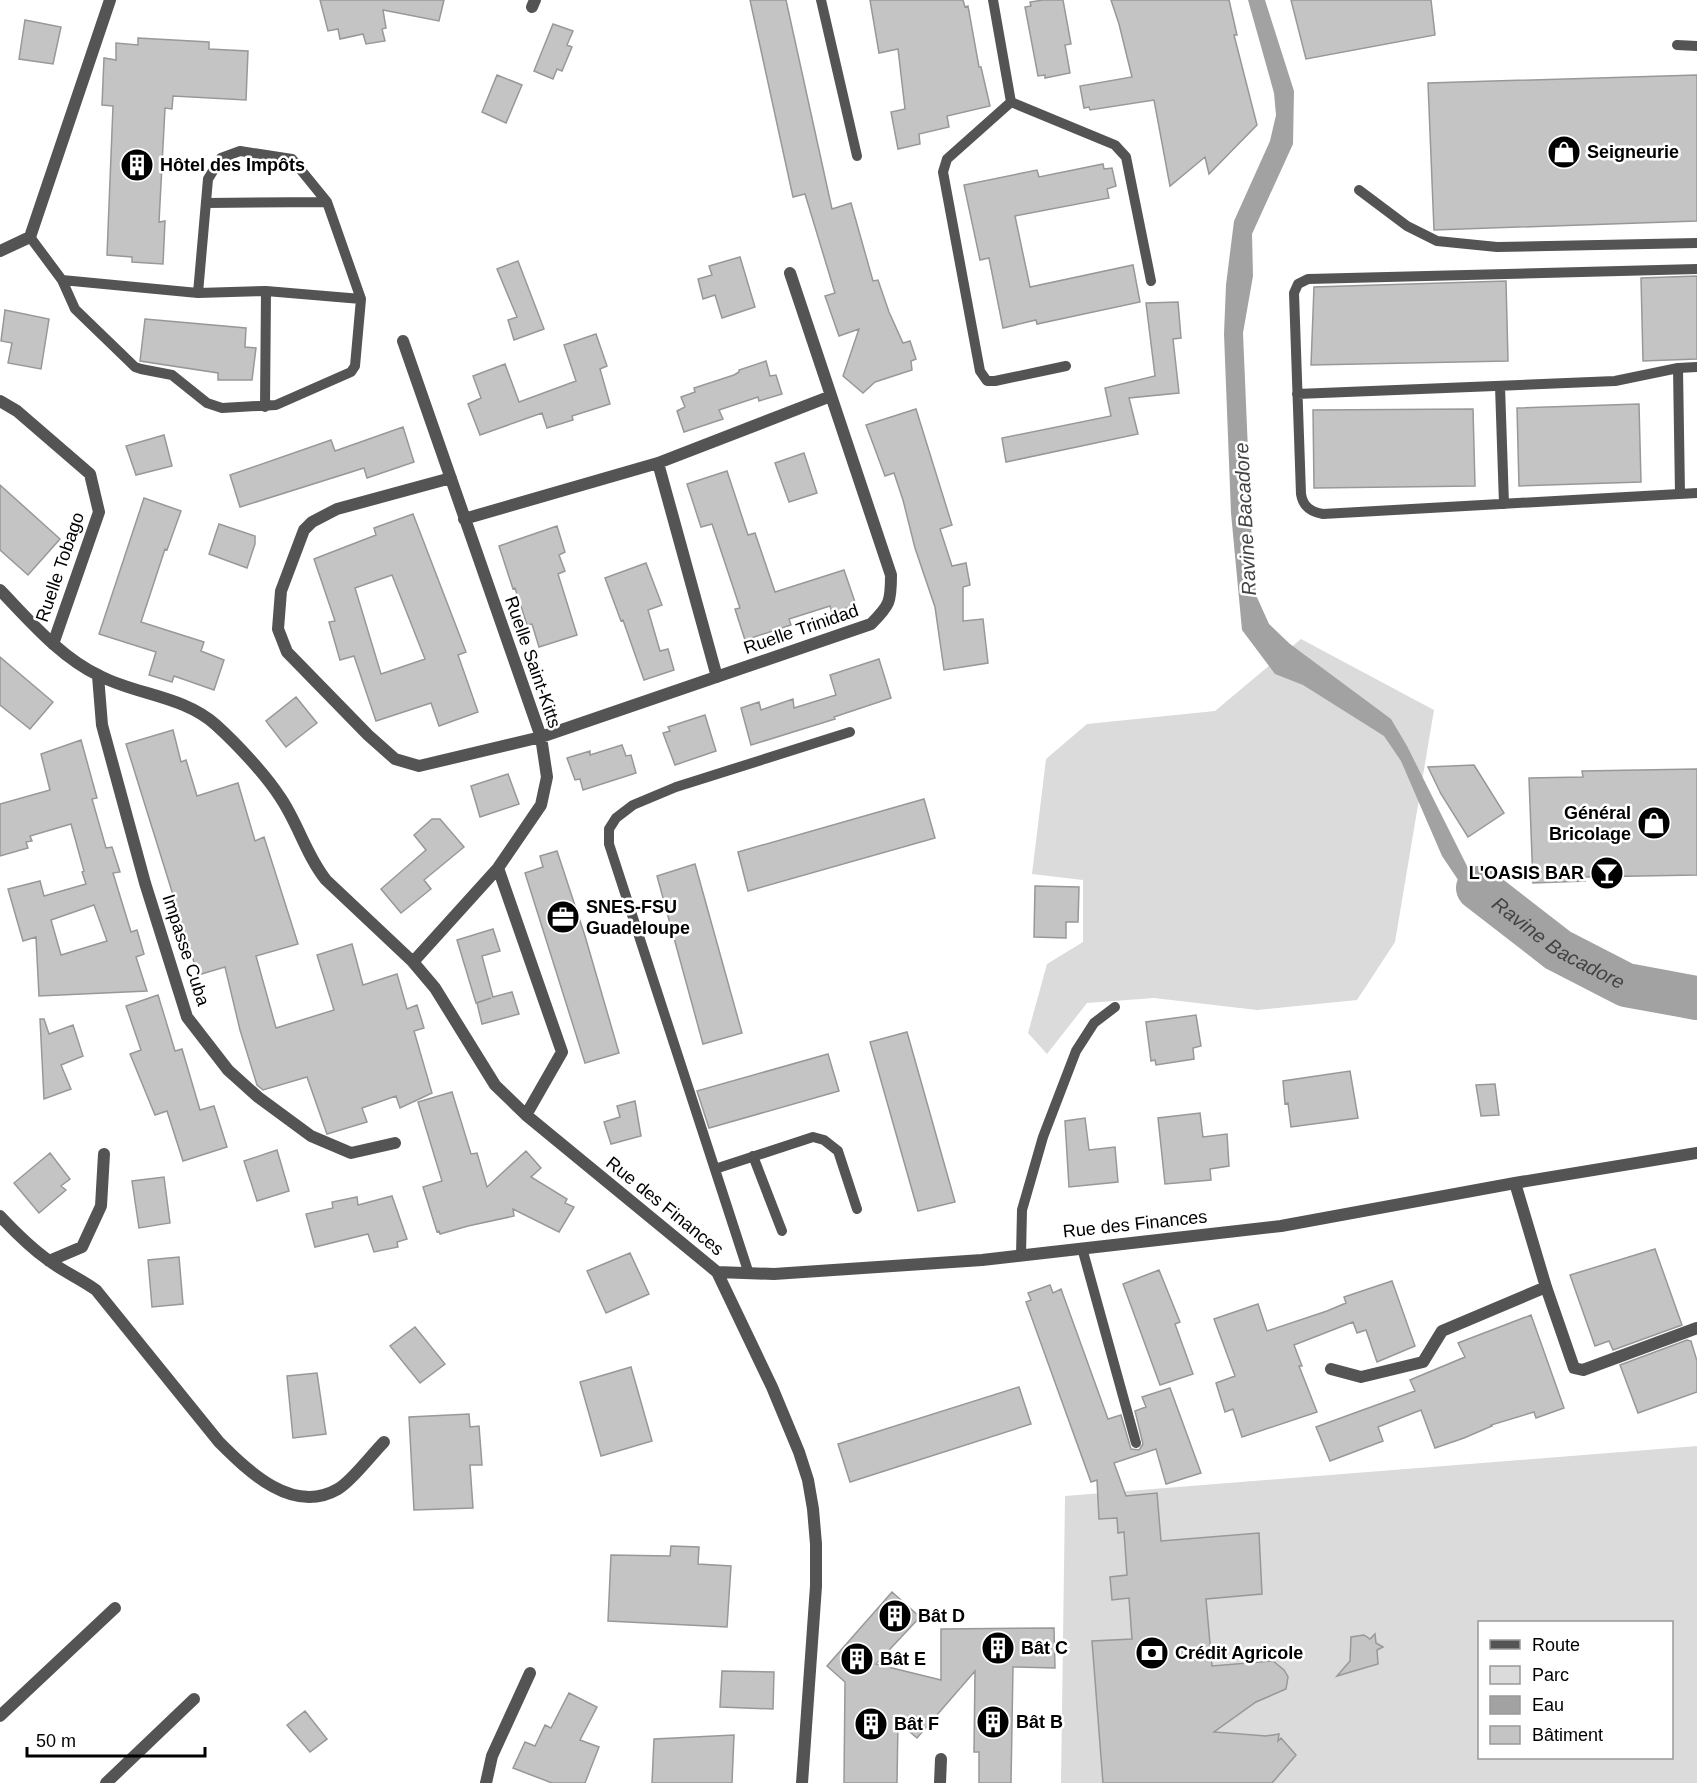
<svg xmlns="http://www.w3.org/2000/svg" width="1697" height="1783" font-family="Arial,sans-serif">
	<rect width="100%" height="100%" fill="#fff"/>
	<!-- green -->
	<path fill="#dbdbdb" fill-rule="evenodd" d="M1301,639L1434,710L1395,942L1357,1000L1257,1010L1154,998L1087,1003L1047,1054L1028,1033L1047,964L1083,942V880L1032,874L1046,759L1087,724L1215,711Z
		M1697,1446V1783H1061L1065,1496ZM1480,1622H1672V1758H1480Z"/>
	<!-- water -->
	<path fill="#a2a2a2" d="M1248,0H1265L1294,91L1293,144L1252,234L1253,276L1243,333L1252,545L1256,595L1269,624L1290,644L1391,719L1407,746L1474,880L1524,924L1558,950L1634,983L1658,982V1000L1609,991L1561,974L1518,946L1483,917L1442,856L1401,761L1384,736L1303,685L1275,674L1242,630L1231,513L1224,334L1226,285L1234,221L1270,141L1276,115L1274,93Z"/>
	<g fill="none" stroke-linecap="round" stroke-linejoin="round">
		<!-- river -->
		<path stroke="#a2a2a2" stroke-width="44" id="s1" d="M1478,888L1558,950L1626,985L1697,998"/>
	</g>
	<!-- building -->
	<path fill="#c4c4c4" stroke="#989898" stroke-width="1.5" fill-rule="evenodd" d="M320,0H444L439,21L383,10L386,28L382,29L385,41L366,44L363,34L340,39L338,29L328,31Z
		M750,0H786L832,209L851,203L873,281L878,280L889,312L903,343L910,341L916,359L911,361L912,370L875,382L863,393L843,376L859,329L839,336L825,296L835,293L805,194L793,197Z
		M870,0H963L965,7L968,6L979,67H981L990,106L947,116L949,127L919,134L920,144L898,149L891,112L905,109L898,49L879,53Z
		M1043,0H1063L1071,44L1065,45L1070,73L1045,78V75L1038,76L1025,7L1031,6L1030,2Z
		M1111,0H1229L1237,35H1234L1257,125L1209,174L1205,157L1170,186L1154,100L1090,110L1089,107L1084,108L1080,86L1132,77L1119,24Z
		M1291,0H1431L1435,35L1306,59Z
		M25,20L61,27L53,64L19,59Z
		M553,24L573,31L567,45L572,47L562,71L557,69L553,79L534,71Z
		M138,38L209,42V49L248,51L246,100L173,96L172,109L165,108L159,222L165,221L163,264L132,262V257L107,255L113,106L102,105L104,58L116,60V43L138,45Z
		M497,75L522,85L506,123L482,112Z
		M1697,75V221L1434,230L1428,83Z
		M1103,164L1104,169L1112,168L1116,186L1107,189L1109,198L1015,216L1030,287L1133,265L1140,302L1037,324L1036,320L1003,328L989,258L980,260L964,185L1037,170L1039,177Z
		M740,257L755,307L722,318L715,295L703,299L698,279L712,275L709,266Z
		M518,261L544,329L514,340L508,320L517,317L497,269Z
		M1697,276V359L1643,361L1641,278Z
		M1506,281L1508,361L1311,365L1314,287Z
		M1178,302L1181,338L1173,339L1179,393L1129,398L1138,434L1006,462L1002,438L1111,416L1105,388L1155,376L1146,303Z
		M5,310L49,319L41,369L8,363L12,343L1,341Z
		M145,319L246,328L245,347L256,348L252,380H218V373L140,361Z
		M596,334L607,366L600,369L610,404L572,416L573,420L547,428L542,413L480,435L468,404L481,398L473,376L505,364L519,402L576,381L564,345Z
		M766,361L770,376L776,375L782,394L759,401L758,397L719,410L723,419L684,432L677,411L685,407L681,397L695,392L694,388L734,375L739,372V370Z
		M1639,404L1641,482L1519,486L1517,408Z
		M916,409L952,525L940,529L952,566L966,563L970,585L963,587V621L983,619L988,663L944,670L935,607L915,548L903,500L894,473L885,476L866,425Z
		M1473,409L1475,486L1314,488L1313,410Z
		M403,427L414,462L367,478L364,468L240,507L230,475L331,440L335,451Z
		M164,435L172,466L136,475L126,446Z
		M804,453L817,493L789,502L775,463Z
		M727,471L748,535L755,533L775,592L844,570L856,605L832,613L830,606L789,619L791,625L745,640L735,609L740,608L712,524L701,527L687,484Z
		M0,485L60,539L28,575L0,550Z
		M144,498L181,511L167,550L165,549L141,622L204,642L201,651L224,660L214,690L174,676L172,682L149,675L156,652L99,634Z
		M413,514L466,652L458,655L478,712L439,726L431,703L376,721L354,656L340,660L329,622L335,621L314,559L376,535L374,528ZM392,575L425,659L381,674L355,588Z
		M219,524L255,536V544L247,568L209,554Z
		M557,526L565,552L559,555L565,571L558,574L577,635L539,647L532,624L527,625L515,588L513,589L499,546Z
		M646,563L662,605L648,610L660,651L668,649L674,670L644,680L623,620L621,621L605,578Z
		M0,657L53,702L30,729L0,705Z
		M879,659L891,698L834,717L835,719L751,745L741,708L759,702L761,710L793,699L794,708L836,695L830,675Z
		M296,697L317,723L286,747L266,721Z
		M705,715L716,751L675,765L663,733L670,731L668,727Z
		M173,730L181,762L186,760L197,796L238,783L255,841L264,837L298,944L256,956L276,1028L334,1010L317,955L352,944L363,985L397,974L407,1009L417,1005L424,1028L414,1031L432,1093L400,1108L396,1096L362,1108L367,1122L327,1134L307,1077L263,1090L257,1085L240,1030L225,967L198,975L126,744Z
		M81,740L97,798L92,799L106,848L112,847L120,872L113,873L131,932L137,930L144,954L136,957L147,991L39,996L36,937L23,941L8,889L40,881L44,896L86,884L82,872L84,871L71,824L30,836L32,841L26,842L28,848L0,856V804L50,790L41,754ZM94,905L107,941L61,955L51,920Z
		M622,745L626,756L631,755L636,773L583,790L580,779L575,780L567,758L590,751V755Z
		M1474,765L1504,813L1468,837L1441,794L1428,767Z
		M1697,769V875L1584,877L1585,881L1533,883L1529,778L1583,777L1582,771Z
		M508,774L519,804L480,817L471,786Z
		M924,799L935,838L748,891L738,852Z
		M432,819H440L464,847L424,880L431,889L401,913L381,889L426,850L414,835Z
		M557,851L585,936L619,1053L585,1063L525,873L543,867L540,856Z
		M695,864L742,1033L703,1044L657,876Z
		M1035,886L1079,887L1078,922H1066V938L1034,937Z
		M493,929L500,951L482,956L493,997L512,992L519,1014L482,1024L477,1003L491,998L476,1003L457,940Z
		M158,995L175,1051L182,1049L200,1110L214,1106L227,1147L183,1161L167,1111L155,1115L130,1054L141,1050L126,1006Z
		M1196,1015L1201,1046L1193,1048L1194,1059L1156,1065L1155,1060L1151,1061L1146,1022Z
		M40,1019H44L49,1034L73,1025L83,1056L61,1065L71,1089L44,1099Z
		M907,1032L955,1202L918,1211L870,1042Z
		M828,1054L839,1091L709,1128L697,1091Z
		M1350,1071L1358,1118L1291,1127L1288,1103L1285,1104L1283,1081Z
		M1495,1084L1499,1115L1481,1116L1476,1085Z
		M452,1092L471,1154L477,1153L487,1187L526,1151L541,1168L531,1177L567,1199L565,1203L574,1207L559,1232L513,1209L514,1216L468,1226L440,1234L439,1231L437,1232L423,1187L442,1181L418,1102Z
		M635,1101L641,1136L611,1144L604,1122L620,1117L617,1106Z
		M1200,1113L1203,1137L1227,1134L1229,1166L1210,1169L1211,1180L1165,1184L1158,1118Z
		M1085,1118L1089,1150L1115,1147L1118,1182L1069,1187L1065,1121Z
		M277,1150L289,1191L257,1201L244,1161Z
		M50,1153L70,1179L61,1186L66,1190L39,1213L14,1183Z
		M164,1177L170,1223L139,1228L132,1181Z
		M392,1196L407,1239L397,1242L398,1247L374,1252L368,1234L315,1247L306,1214L333,1208L332,1202L357,1197L358,1205Z
		M1655,1249L1682,1325L1613,1350L1609,1341L1595,1346L1570,1275Z
		M630,1253L649,1294L606,1313L587,1271Z
		M179,1257L183,1304L152,1307L148,1260Z
		M1159,1270L1180,1322L1175,1324L1193,1374L1160,1385L1123,1284Z
		M1392,1281L1415,1346L1377,1362L1366,1330L1357,1333L1353,1322L1294,1345L1302,1366H1299L1317,1412L1242,1437L1233,1409L1225,1412L1216,1383L1235,1376L1214,1319L1258,1304L1267,1331L1327,1311L1346,1303L1344,1297Z
		M1050,1285L1053,1293L1061,1289L1108,1419L1121,1415L1131,1449L1139,1450L1143,1444L1135,1411L1146,1407L1142,1397L1170,1388L1201,1473L1166,1484L1156,1449L1114,1463L1126,1496L1157,1493L1161,1541L1259,1533L1262,1594L1206,1599L1212,1666L1273,1661L1284,1670L1288,1677L1286,1689L1256,1702L1214,1732L1266,1736L1279,1734L1278,1741L1281,1738L1296,1755L1272,1783H1103L1092,1641L1132,1639L1129,1598L1112,1600L1110,1577L1127,1575L1124,1532L1118,1533L1117,1518L1099,1519L1097,1480L1091,1482L1026,1302L1031,1300L1028,1293Z
		M1531,1315L1564,1408L1536,1418L1534,1412L1491,1425L1492,1426L1464,1438L1435,1448L1421,1410L1378,1427L1383,1441L1330,1461L1316,1427L1415,1391L1410,1380L1465,1357L1458,1343Z
		M415,1327L445,1364L420,1383L390,1346Z
		M1687,1340L1691,1341L1697,1361V1392L1638,1413L1620,1365Z
		M631,1367L652,1441L601,1456L580,1382Z
		M317,1373L326,1434L293,1438L287,1376Z
		M1019,1387L1031,1424L850,1482L838,1444Z
		M469,1414L470,1427L479,1426L482,1465H470L473,1508L414,1510L409,1417Z
		M671,1546L699,1547L698,1564L731,1566L727,1627L608,1621L611,1555L670,1556Z
		M892,1592L920,1617L876,1664L941,1680V1629L1054,1628L1055,1668L1013,1667L1011,1783H979V1752H974L975,1671L917,1738L898,1722L897,1783H844L845,1682L827,1666Z
		M1375,1634L1376,1643L1383,1647L1377,1650L1378,1664L1337,1676L1350,1661L1351,1637L1364,1635L1370,1639Z
		M722,1671L774,1672L773,1709L720,1707Z
		M569,1693L597,1707L580,1740L599,1747L585,1783H552L513,1768L525,1742L535,1746L545,1725L551,1728Z
		M305,1711L327,1739L310,1752L287,1725Z
		M734,1735L732,1783H652L654,1739Z"/>
	<g fill="none" stroke-linecap="round" stroke-linejoin="round">
		<!-- lane -->
		<path stroke="#545454" stroke-width="10" d="M821,0L857,156
			M993,0L1011,102
			M1677,45L1697,46
			M1359,190L1407,226L1437,241L1497,247L1697,243
			M206,203L327,202
			M30,237L62,280L198,293L266,291L361,299
			M1697,269L1308,279L1298,284L1294,293L1301,494C1303,507 1311,512 1323,514L1697,493
			M62,280L75,309L135,367L141,369L172,375L207,403L222,408L276,405L351,372L355,366L361,299L327,202L292,159L240,151L221,158L208,179L198,293
			M1066,366L995,381H987L980,371L943,172L947,159L1011,102L1115,145L1126,157L1151,281
			M1678,368L1680,494
			M1500,386L1504,504
			M1297,394L1615,381L1678,368L1697,367
			M265,407L266,291
			M753,1156L782,1231
			M715,1169L813,1137L824,1140L838,1151L857,1209
			M1082,1248L1136,1443
			M1021,1255L1022,1210L1043,1137L1076,1051L1094,1023L1115,1007
			M749,1274L609,844V829L616,818L633,805L676,787L850,732"/>
		<!-- street -->
		<path stroke="#545454" stroke-width="12" d="M532,7L535,0
			M0,251L30,237L110,0
			M403,341L541,737L547,777L541,805L498,868L413,962
			M0,401L17,411L90,474L99,512L53,644
			M658,463L717,677
			M451,478L337,509L312,522L304,530L281,591L278,629L287,652L368,735L395,759L419,766L541,737L871,624C890,605 891,602 891,575L790,273
			M464,519L658,463L831,396
			M0,590C30,621 60,657 100,676C137,695 184,696 216,725C237,744 265,774 280,797C298,823 306,855 326,880L413,962L435,988L495,1085L526,1115L717,1272L774,1274L982,1260L1281,1226L1515,1183L1697,1153
			M98,676L102,725L145,883L187,1017L228,1070L258,1097L311,1136L351,1153L395,1143
			M498,868L562,1052L526,1115
			M1515,1183L1546,1287L1574,1368L1583,1370L1697,1328
			M0,1216C15,1232 30,1247 48,1260C64,1272 81,1279 96,1290L219,1442C249,1472 293,1515 338,1489C352,1481 372,1454 384,1442
			M49,1261L82,1247L101,1206L104,1154
			M717,1272L772,1387L799,1452L808,1480L813,1509L816,1544V1586L802,1783
			M1331,1369L1361,1377L1423,1362L1442,1331L1546,1287
			M0,1716L115,1608
			M106,1783L194,1699
			M486,1783L492,1756L530,1673
			M940,1783L941,1759"/>
	</g>
	<!-- icons -->
	<defs>
		<g id="shop-disc" transform="scale(1.725)"><circle r="9.5" fill="#000" stroke="#fff"/><path d="M-5-2.5h2.3a2.7 3.5 0 0 1 5.4 0H5L5.5 6h-11ZM-1.5-2.5h3a1.5 2.3 0 0 0-3 0Z" fill="#fff"/></g>
		<g id="building-disc" transform="scale(1.725)"><circle r="9.5" fill="#000" stroke="#fff"/><path d="M-4-6H4V6H1V3H-1V6H-4ZM-2.5-4.3h1.7v1.8h-1.7ZM.8-4.3h1.7v1.8H.8ZM-2.5-1h1.7V.8h-1.7ZM.8-1h1.7V.8H.8Z" fill="#fff"/></g>
		<g id="bar-disc" transform="scale(1.725)"><circle r="9.5" fill="#000" stroke="#fff"/><path d="M-6-5H6L.8 .8V4.5H3.5V6h-7V4.5H-.8V.8Z" fill="#fff"/></g>
		<g id="office-disc" transform="scale(1.725)"><circle r="9.5" fill="#000" stroke="#fff"/><path d="M-6-3h4V-5.5h4V-3h4V5H-6ZM-1-4.5V-3h2v-1.5ZM-6 0V1H6V0Z" fill="#fff"/></g>
		<g id="bank-disc" transform="scale(1.725)"><circle r="9.5" fill="#000" stroke="#fff"/><path d="M-6-4H6V4H-6ZM0-2.3a2.3 2.3 0 1 0 0 4.6a2.3 2.3 0 1 0 0-4.6Z" fill="#fff"/></g>
	</defs>
	<g fill-rule="evenodd">
		<use href="#shop-disc" x="1564" y="152"/>
		<use href="#building-disc" x="137" y="165"/>
		<use href="#shop-disc" x="1654" y="823"/>
		<use href="#bar-disc" x="1607" y="873"/>
		<use href="#office-disc" x="563" y="917"/>
		<use href="#building-disc" x="895" y="1616"/>
		<use href="#building-disc" x="998" y="1648"/>
		<use href="#bank-disc" x="1152" y="1653"/>
		<use href="#building-disc" x="857" y="1659"/>
		<use href="#building-disc" x="993" y="1722"/>
		<use href="#building-disc" x="871" y="1724"/>
	</g>
	<g text-anchor="middle" dominant-baseline="central" stroke-width="5" stroke-linejoin="round" paint-order="stroke">
		<!-- poi labels -->
		<g font-size="18" font-weight="bold" fill="#000" stroke="#fff" text-anchor="start">
			<text x="1587" y="152">Seigneurie</text>
			<text x="160" y="165">Hôtel des Impôts</text>
			<text x="1631" y="813" text-anchor="end">Général<tspan x="1631" dy="21">Bricolage</tspan></text>
			<text x="1584" y="873" text-anchor="end">L'OASIS BAR</text>
			<text x="586" y="907">SNES-FSU<tspan x="586" dy="21">Guadeloupe</tspan></text>
			<text x="918" y="1616">Bât D</text>
			<text x="1021" y="1648">Bât C</text>
			<text x="1175" y="1653">Crédit Agricole</text>
			<text x="880" y="1659">Bât E</text>
			<text x="1016" y="1722">Bât B</text>
			<text x="894" y="1724">Bât F</text>
		</g>
		<!-- street labels -->
		<g font-size="18" fill="#000" stroke="#fff">
			<text transform="translate(60 567) rotate(-71)">Ruelle Tobago</text>
			<text transform="translate(801 629) rotate(-19)">Ruelle Trinidad</text>
			<text transform="translate(533 662) rotate(71)">Ruelle Saint-Kitts</text>
			<text transform="translate(186 950) rotate(72)">Impasse Cuba</text>
			<text transform="translate(665 1206) rotate(39)">Rue des Finances</text>
			<text transform="translate(1135 1224) rotate(-6)">Rue des Finances</text>
		</g>
		<!-- water labels -->
		<g font-size="20" font-style="italic" fill="#434343" stroke="#fff">
			<text transform="translate(1245 519) rotate(-93)">Ravine Bacadore</text>
			<text stroke="none"><textPath href="#s1" startOffset="98">Ravine Bacadore</textPath></text>
		</g>
	</g>
	<!-- legend -->
	<rect x="1478" y="1621" width="195" height="138" fill="#ffffff" stroke="#999999" stroke-width="1.5"/>
	<rect x="1490" y="1640" width="30" height="9" fill="#545454" stroke="#999999" stroke-width="1.5"/>
	<text x="1532" y="1651" font-size="18" fill="#000000">Route</text>
	<rect x="1490" y="1666" width="30" height="18" fill="#dbdbdb" stroke="#999999" stroke-width="1.5"/>
	<text x="1532" y="1681" font-size="18" fill="#000000">Parc</text>
	<rect x="1490" y="1696" width="30" height="18" fill="#a2a2a2" stroke="#999999" stroke-width="1.5"/>
	<text x="1532" y="1711" font-size="18" fill="#000000">Eau</text>
	<rect x="1490" y="1726" width="30" height="18" fill="#c4c4c4" stroke="#999999" stroke-width="1.5"/>
	<text x="1532" y="1741" font-size="18" fill="#000000">Bâtiment</text>
	<!-- scale -->
	<path d="M27 1747v9h178v-9" fill="none" stroke="#000000" stroke-width="3"/>
	<text x="36" y="1747" font-size="18" fill="#000000" stroke="#ffffff" stroke-width="4.5" paint-order="stroke">50 m</text>
</svg>
